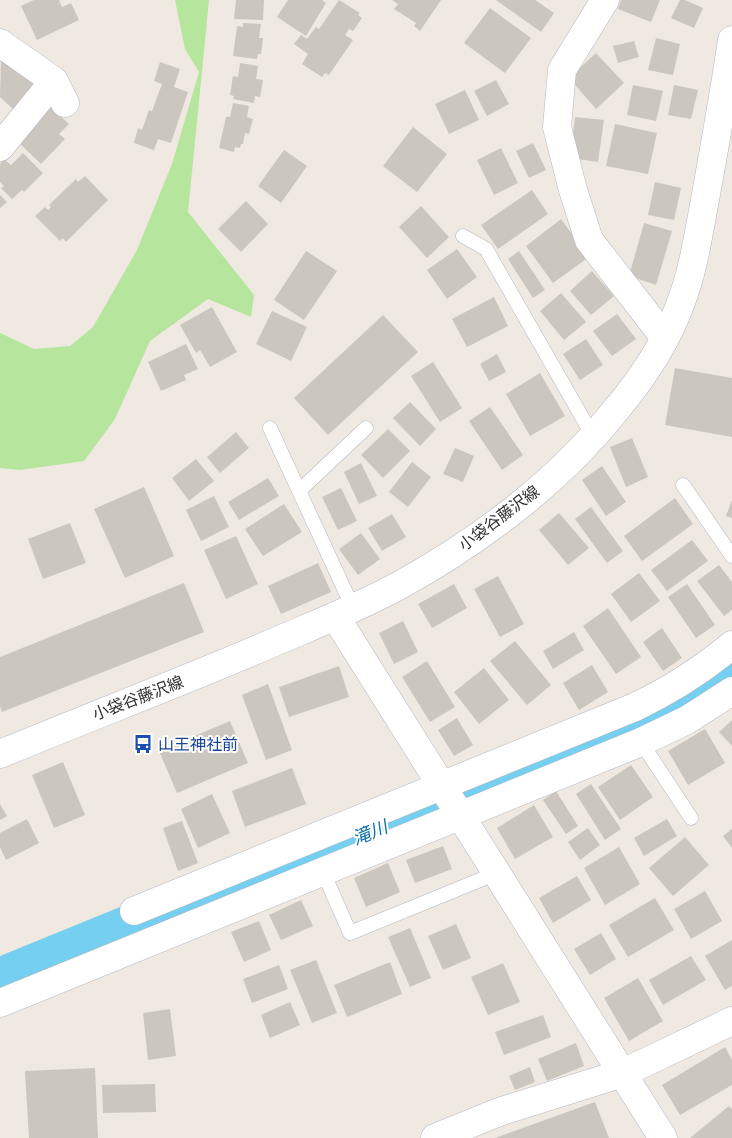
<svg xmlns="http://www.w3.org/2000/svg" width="732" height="1138" font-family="Karla,'Noto Sans JP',sans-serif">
	<rect width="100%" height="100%" fill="#efe9e1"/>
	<!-- green -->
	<path fill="#b6e59e" d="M175,0H209L188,212L254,295L251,317L208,299L150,341L115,419L84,461L20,470L0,468V333L34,349L70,346L93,327L137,250L172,164L199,72L185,49Z"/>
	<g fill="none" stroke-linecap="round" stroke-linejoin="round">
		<!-- river -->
		<path stroke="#75cff0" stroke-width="52" d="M0,984L640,723L687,699L732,665"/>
	</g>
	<!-- building -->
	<path fill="#cbc7bf" d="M34,0H59L62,7L71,3L79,20L37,40L21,6Z
		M236,0H264L263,20L234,19Z
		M288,0H322L326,3L306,36L277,17Z
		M339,0L360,13L358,15L362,18L353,31L349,29L345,35L353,40L329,75L325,73L322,77L302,64L308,54L294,44L301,35L307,39L316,27L319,29Z
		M392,0H441L420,31L414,26L416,23L394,9L398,4Z
		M496,0H535L554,13L541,32Z
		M621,0H660L651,22L618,9Z
		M680,0H685L703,8L694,28L671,18Z
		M490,8L531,38L505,73L464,43Z
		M243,23L261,24L259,38H263L261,54H258L257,59L233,56L237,26L243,27Z
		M656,38L680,44L673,75L648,70Z
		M634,41L639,57L618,63L613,46Z
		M596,53L624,83L596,109L569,78Z
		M1,59L35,84L13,109L0,97Z
		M160,62L180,69L174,87L188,92L171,143L158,139L154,150L134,143L138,128L142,130L149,110L152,111L162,84L154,81Z
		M240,63L258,66L256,79L263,80L260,97L255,96L254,103L233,99L234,96L230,95L233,76L238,77Z
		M496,80L509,104L487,116L474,91Z
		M633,85L663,91L656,121L627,115Z
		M674,85L698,90L691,119L668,115Z
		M465,90L479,120L449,134L435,104Z
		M233,103L249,106L247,117L253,119L249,134L245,133L243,144H241L240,148L235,147L234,152L219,148L226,117H230Z
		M50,106L69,124L59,134L65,139L41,164L17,141Z
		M575,117L604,120L598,162L570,158Z
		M615,124L657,133L648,174L606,166Z
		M413,127L447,154L417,192L383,166Z
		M533,143L546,170L529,178L516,151Z
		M501,148L518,183L494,195L477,160Z
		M284,150L307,166L281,203L258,186Z
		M23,153L43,173L24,192L22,190L12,199L1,188L4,186L0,182V164L4,159L11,165Z
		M85,176L108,200L66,242L63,238L60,241L35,216L45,207L48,210L51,207L49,205L76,179L78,182Z
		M655,182L681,188L674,220L648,215Z
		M532,190L548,214L498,249L481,225Z
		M0,195L7,202L0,208Z
		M246,201L268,224L241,252L218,229Z
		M421,206L449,237L427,258L399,227Z
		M561,219L589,257L553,283L526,246Z
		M644,223L672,231L656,285L629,276Z
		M457,249L477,277L447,299L427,270Z
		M306,251L337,271L304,320L274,300Z
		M519,251L545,290L533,298L508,259Z
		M592,271L614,296L591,315L570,291Z
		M561,293L586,322L564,340L540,311Z
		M494,297L508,326L467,347L452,319Z
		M212,307L237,352L210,367L200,350L196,353L180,325Z
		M272,311L307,327L291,361L256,344Z
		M617,314L636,339L612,356L593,331Z
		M383,315L418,352L328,435L294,398Z
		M586,339L603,365L580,380L563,354Z
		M186,344L198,369L184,375L186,380L161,391L148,362Z
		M497,354L506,372L489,381L480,364Z
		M433,362L462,408L440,422L411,376Z
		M675,368L732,378V437L665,425Z
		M540,373L565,416L530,436L506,394Z
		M410,402L436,429L420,446L393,418Z
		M490,407L523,455L502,470L469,421Z
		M388,429L410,451L383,478L361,455Z
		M236,432L249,448L220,473L207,457Z
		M632,438L648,477L626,487L610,447Z
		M455,448L474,456L463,482L443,474Z
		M196,459L214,481L189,501L172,478Z
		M412,462L431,477L408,507L389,492Z
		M361,463L377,496L359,504L344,472Z
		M602,466L626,502L606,516L582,480Z
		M268,478L279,496L239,520L228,502Z
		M144,487L174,556L125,578L94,509Z
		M341,488L357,521L338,530L322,497Z
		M214,496L229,527L201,541L186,510Z
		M675,498L693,524L642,561L624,536Z
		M732,500V518L726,516Z
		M284,504L302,532L263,556L245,529Z
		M591,507L623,551L607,563L575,519Z
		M559,513L589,548L568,565L539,530Z
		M392,514L406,537L382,551L368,528Z
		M70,523L86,563L43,579L28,539Z
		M361,533L380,559L358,575L339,549Z
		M236,536L258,584L226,599L204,550Z
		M692,540L708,561L667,591L651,570Z
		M318,563L331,592L281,614L268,586Z
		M719,565L732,582V610L724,616L697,581Z
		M639,573L660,601L631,622L611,594Z
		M498,576L524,624L500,637L474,589Z
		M184,583L204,632L2,712L0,706V657Z
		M454,584L467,608L432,628L418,604Z
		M687,584L715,625L696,638L668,597Z
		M608,608L641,657L616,674L583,626Z
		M403,621L418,652L394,664L379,633Z
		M662,628L682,658L663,671L643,642Z
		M574,632L584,650L553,669L543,651Z
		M515,641L551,685L527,705L490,661Z
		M427,661L455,707L430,722L402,677Z
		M592,665L608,692L579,710L563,683Z
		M339,666L349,697L289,717L279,687Z
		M484,668L509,700L479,724L454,692Z
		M268,684L292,750L266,760L242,695Z
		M457,718L473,745L454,756L438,730Z
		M732,720V746L719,732Z
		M230,721L248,763L177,793L159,751Z
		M705,729L725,763L688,785L668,751Z
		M63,762L85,815L54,828L32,775Z
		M631,765L653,797L620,820L598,787Z
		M292,768L306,804L245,827L232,791Z
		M591,784L621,829L605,840L576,794Z
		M556,791L578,826L566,834L543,800Z
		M212,794L230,833L198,848L181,809Z
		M0,804L7,816L0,820Z
		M534,805L553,837L515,859L497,828Z
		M27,819L39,843L6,860L0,847V833Z
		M667,819L677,836L644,856L634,838Z
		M182,821L198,863L178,871L163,828Z
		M588,828L600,845L580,860L568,842Z
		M732,829V848L723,836Z
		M685,837L709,865L673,896L649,868Z
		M443,846L452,869L415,883L406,860Z
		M619,847L640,884L605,905L584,868Z
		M388,863L400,892L366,907L354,878Z
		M577,876L591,900L553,923L539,898Z
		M705,891L722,921L691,939L674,909Z
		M655,898L674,930L628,957L609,925Z
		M301,900L313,926L281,940L269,915Z
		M259,921L271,950L244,962L231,932Z
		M456,924L471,958L443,970L428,936Z
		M410,928L431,978L410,987L388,937Z
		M601,933L616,959L590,975L574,949Z
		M732,940V986L725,990L705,956Z
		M691,956L706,980L663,1005L649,980Z
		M316,960L337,1013L312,1023L290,970Z
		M390,962L402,994L347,1017L334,985Z
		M503,963L520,1002L488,1015L471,977Z
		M279,965L288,989L252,1003L243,979Z
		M638,978L663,1021L629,1041L604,998Z
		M290,1002L300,1025L270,1038L261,1015Z
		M170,1009L176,1056L148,1060L143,1013Z
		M543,1015L551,1037L504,1055L495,1032Z
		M576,1043L584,1066L547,1081L538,1059Z
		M725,1047L732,1060V1085L680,1115L662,1085Z
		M530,1067L535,1082L515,1090L509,1076Z
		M95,1068L98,1138H29L25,1071Z
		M155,1084L156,1112L103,1113L102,1085Z
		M595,1102L609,1138H495Z
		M729,1106L732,1109V1138H690Z"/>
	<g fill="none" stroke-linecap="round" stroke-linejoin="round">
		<!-- service casing -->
		<g stroke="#b4b7c1" stroke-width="15">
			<path id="service" d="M463,236L486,249L594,438
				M270,428L353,608
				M683,485L732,556
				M299,491L366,428
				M641,742L691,818
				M323,872L350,933L497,873"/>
		</g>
		<!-- minor casing -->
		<g stroke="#b4b7c1" stroke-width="29">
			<path id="minor" d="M605,0L562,70L557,127L573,190L589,240L665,338
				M0,43L54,81L65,103
				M0,147L54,81
				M134,911L635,707C671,690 702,670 732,645
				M0,1003L641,742L687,720L732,691
				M435,1138L499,1112L623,1073L732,1021"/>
		</g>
		<!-- tertiary casing -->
		<g stroke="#b4b7c1" stroke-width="29">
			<path id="tertiary" d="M335,616L663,1138"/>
		</g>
		<!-- secondary casing -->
		<g stroke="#b4b7c1" stroke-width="29">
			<path id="secondary" d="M0,754C87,718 176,684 263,647C309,627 356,609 400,585C480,541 558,482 615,411C642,379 667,342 681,302C693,271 698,237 704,205C714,150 724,95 732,40"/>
		</g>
		<!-- service -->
		<use href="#service" stroke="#fff" stroke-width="14"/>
		<!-- minor -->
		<use href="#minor" stroke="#fff" stroke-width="28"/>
		<!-- tertiary -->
		<use href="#tertiary" stroke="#fff" stroke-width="28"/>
		<!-- secondary -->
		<use href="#secondary" stroke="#fff" stroke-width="28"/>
	</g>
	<!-- icons -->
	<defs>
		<g id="bus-bare" transform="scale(1.5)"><path d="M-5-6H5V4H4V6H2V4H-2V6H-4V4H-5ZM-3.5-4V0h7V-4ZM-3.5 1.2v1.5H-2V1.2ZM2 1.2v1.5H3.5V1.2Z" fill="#1a4fb4" stroke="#fff" stroke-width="2.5" paint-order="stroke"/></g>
	</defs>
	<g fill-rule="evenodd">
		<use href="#bus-bare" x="143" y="744"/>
	</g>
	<g text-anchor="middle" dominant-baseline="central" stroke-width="4" stroke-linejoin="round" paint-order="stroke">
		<!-- street labels -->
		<g font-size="16" fill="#2e2e2e" stroke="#fff">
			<text transform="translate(499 518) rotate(-37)">小袋谷藤沢線</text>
			<text transform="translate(138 698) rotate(-21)">小袋谷藤沢線</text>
		</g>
		<!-- transit labels -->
		<g font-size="16" fill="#164399" stroke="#fff" text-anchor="start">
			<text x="158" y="744">山王神社前</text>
		</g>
		<!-- water labels -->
		<g font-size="18" font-style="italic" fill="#0d6fa3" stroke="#fff">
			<text transform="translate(370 833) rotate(-22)">滝川</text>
		</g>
	</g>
</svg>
